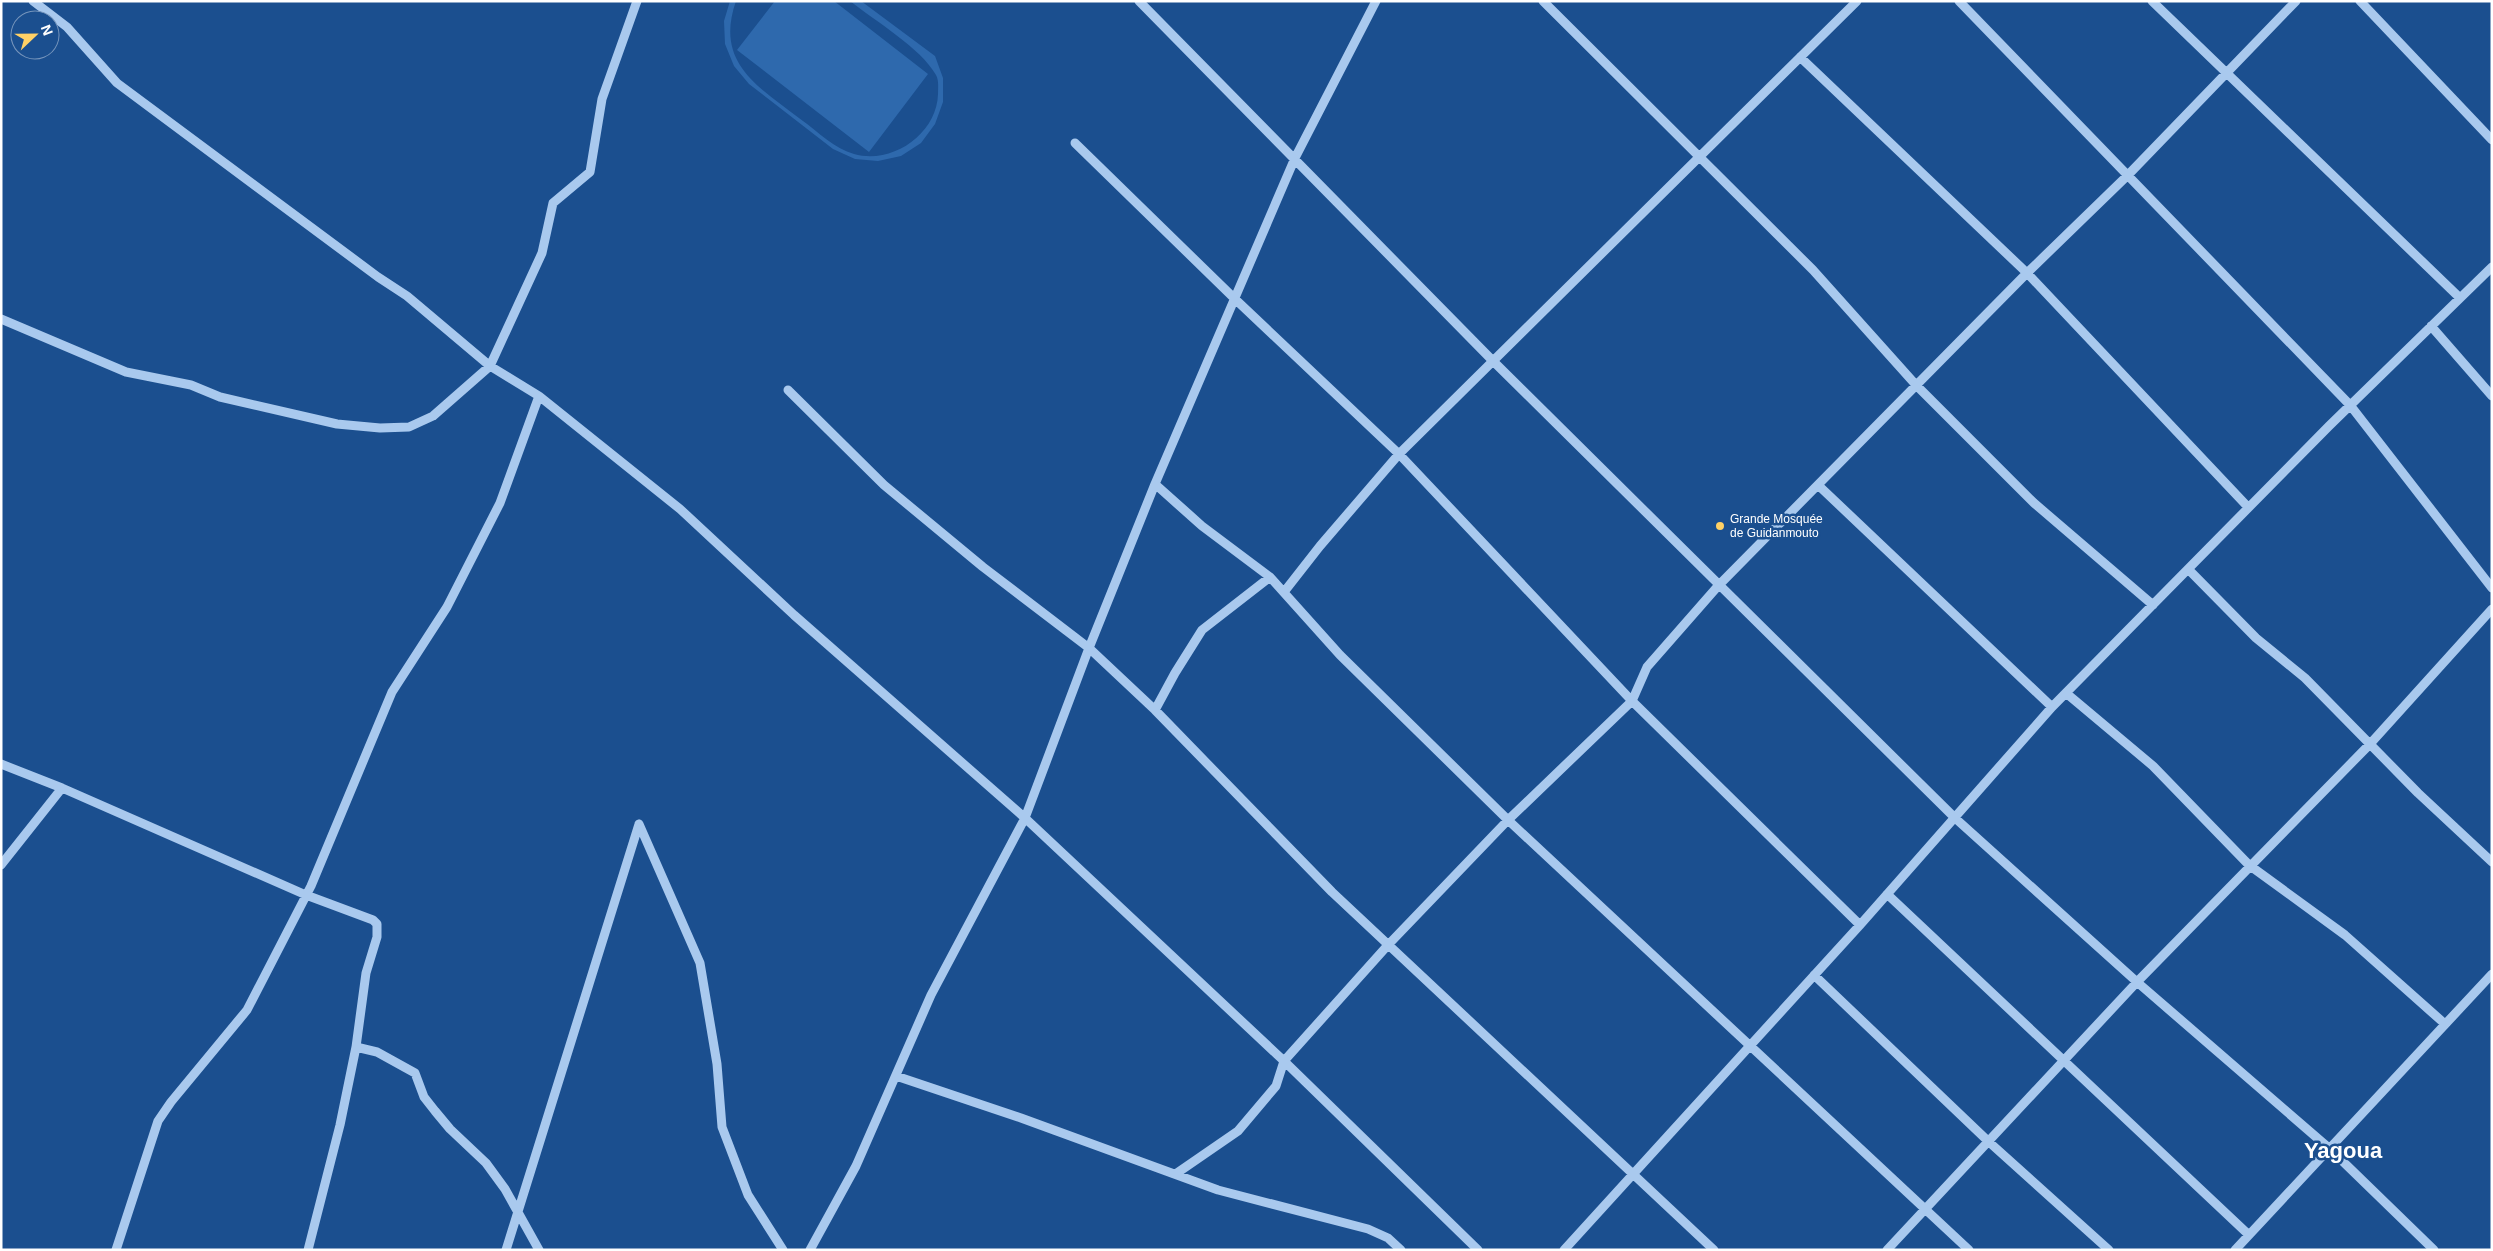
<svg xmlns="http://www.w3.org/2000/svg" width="2493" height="1251" font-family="Arial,sans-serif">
	<rect width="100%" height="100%" fill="#1b4f8f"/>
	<!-- green -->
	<path fill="#2e69ad" d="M730,1H736C714,64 759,87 803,121C818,132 835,149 854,154C892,165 937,134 938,94C938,88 939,80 936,75C921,48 875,21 850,1H861L935,56L943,78V102L935,124L921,143L901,156L878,161L855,159L833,149L749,84L734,66L725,44L724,21Z
		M775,1H834L928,74L869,152L737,50Z"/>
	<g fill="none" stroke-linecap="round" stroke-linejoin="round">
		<!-- minor -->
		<path stroke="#a9c9ee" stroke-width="9" d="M33,1L67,27L117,83L378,277L407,296L490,366L539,396L680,509L794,615L1025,818L1284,1061L1478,1250
			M1139,1L1493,361L1955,818L2137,982L2330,1149L2434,1250
			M1543,1L1813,270L1916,385L2034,503L2153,605
			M1959,1L2350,405L2492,588
			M2152,1L2460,298
			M2360,1L2492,140
			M1800,57L2027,273L2248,507
			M1075,143L1235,299L1399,454L1632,701L1860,925
			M1,319L126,372L191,385L220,397L337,424L380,428L409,427L433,416L490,366L542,253L553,203L590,172L602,99L637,1
			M2431,326L2492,396
			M788,390L884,485L983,567L1089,648L1155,710L1332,892L1714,1250
			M1155,484L1202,526L1270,577L1340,655L1508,820L1969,1250
			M1818,485L2052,707
			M2188,569L2256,638L2305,678L2418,793L2492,862
			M1284,592L1320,546L1399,454L1857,1
			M2066,693L2153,766L2249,865L2345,935L2445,1024
			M1155,710L1175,673L1202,630L1270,577
			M1,764L62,788L306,895L373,920L377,924V937L366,973L356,1047L377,1052L415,1073L424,1097L435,1111L450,1129L486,1163L505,1189L539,1250
			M639,824L700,963L717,1064L722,1127L748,1195L783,1250
			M1,865L62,788
			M1887,894L2249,1235
			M1814,975L1989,1142L2109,1250
			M896,1076L1021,1118L1218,1190L1368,1229L1388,1238L1401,1250
			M1177,1173L1238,1131L1276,1086L1284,1061L1388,945L1508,820L1632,701L1647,667L1718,586L2027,273L2128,175L2296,1
			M116,1250L158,1121L171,1102L247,1010L311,886L392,692L447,607L500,503L539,396
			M308,1250L340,1125L356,1047
			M506,1250L639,824
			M810,1250L856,1166L931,995L1025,818L1089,648L1155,484L1295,158L1376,1
			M1564,1250L1860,925L2052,707L2329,426L2492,267
			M1887,1250L2137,982L2370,744L2492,609
			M2235,1250L2492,974"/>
	</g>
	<!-- markers -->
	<circle fill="#ffd166" stroke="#1b4f8f" stroke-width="2" cx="1720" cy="526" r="5"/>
	<g text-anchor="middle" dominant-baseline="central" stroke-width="5" stroke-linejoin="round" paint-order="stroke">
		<!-- poi labels -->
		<g font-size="12" fill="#fff" stroke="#1b4f8f" text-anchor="start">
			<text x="1730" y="519">Grande Mosquée<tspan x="1730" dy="14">de Guidanmouto</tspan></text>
		</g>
		<!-- town labels -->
		<g font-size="22" font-weight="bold" fill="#fff" stroke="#1b4f8f">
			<text x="2343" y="1150">Yagoua</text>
		</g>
	</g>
	<!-- border -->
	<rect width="2493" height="1251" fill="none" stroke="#ffffff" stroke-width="5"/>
	<!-- north arrow -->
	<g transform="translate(35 35) rotate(68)"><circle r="24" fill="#1b4f8f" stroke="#7695bc"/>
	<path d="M0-4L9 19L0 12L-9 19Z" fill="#ffd166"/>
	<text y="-8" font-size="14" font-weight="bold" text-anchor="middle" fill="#ffffff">N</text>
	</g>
</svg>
